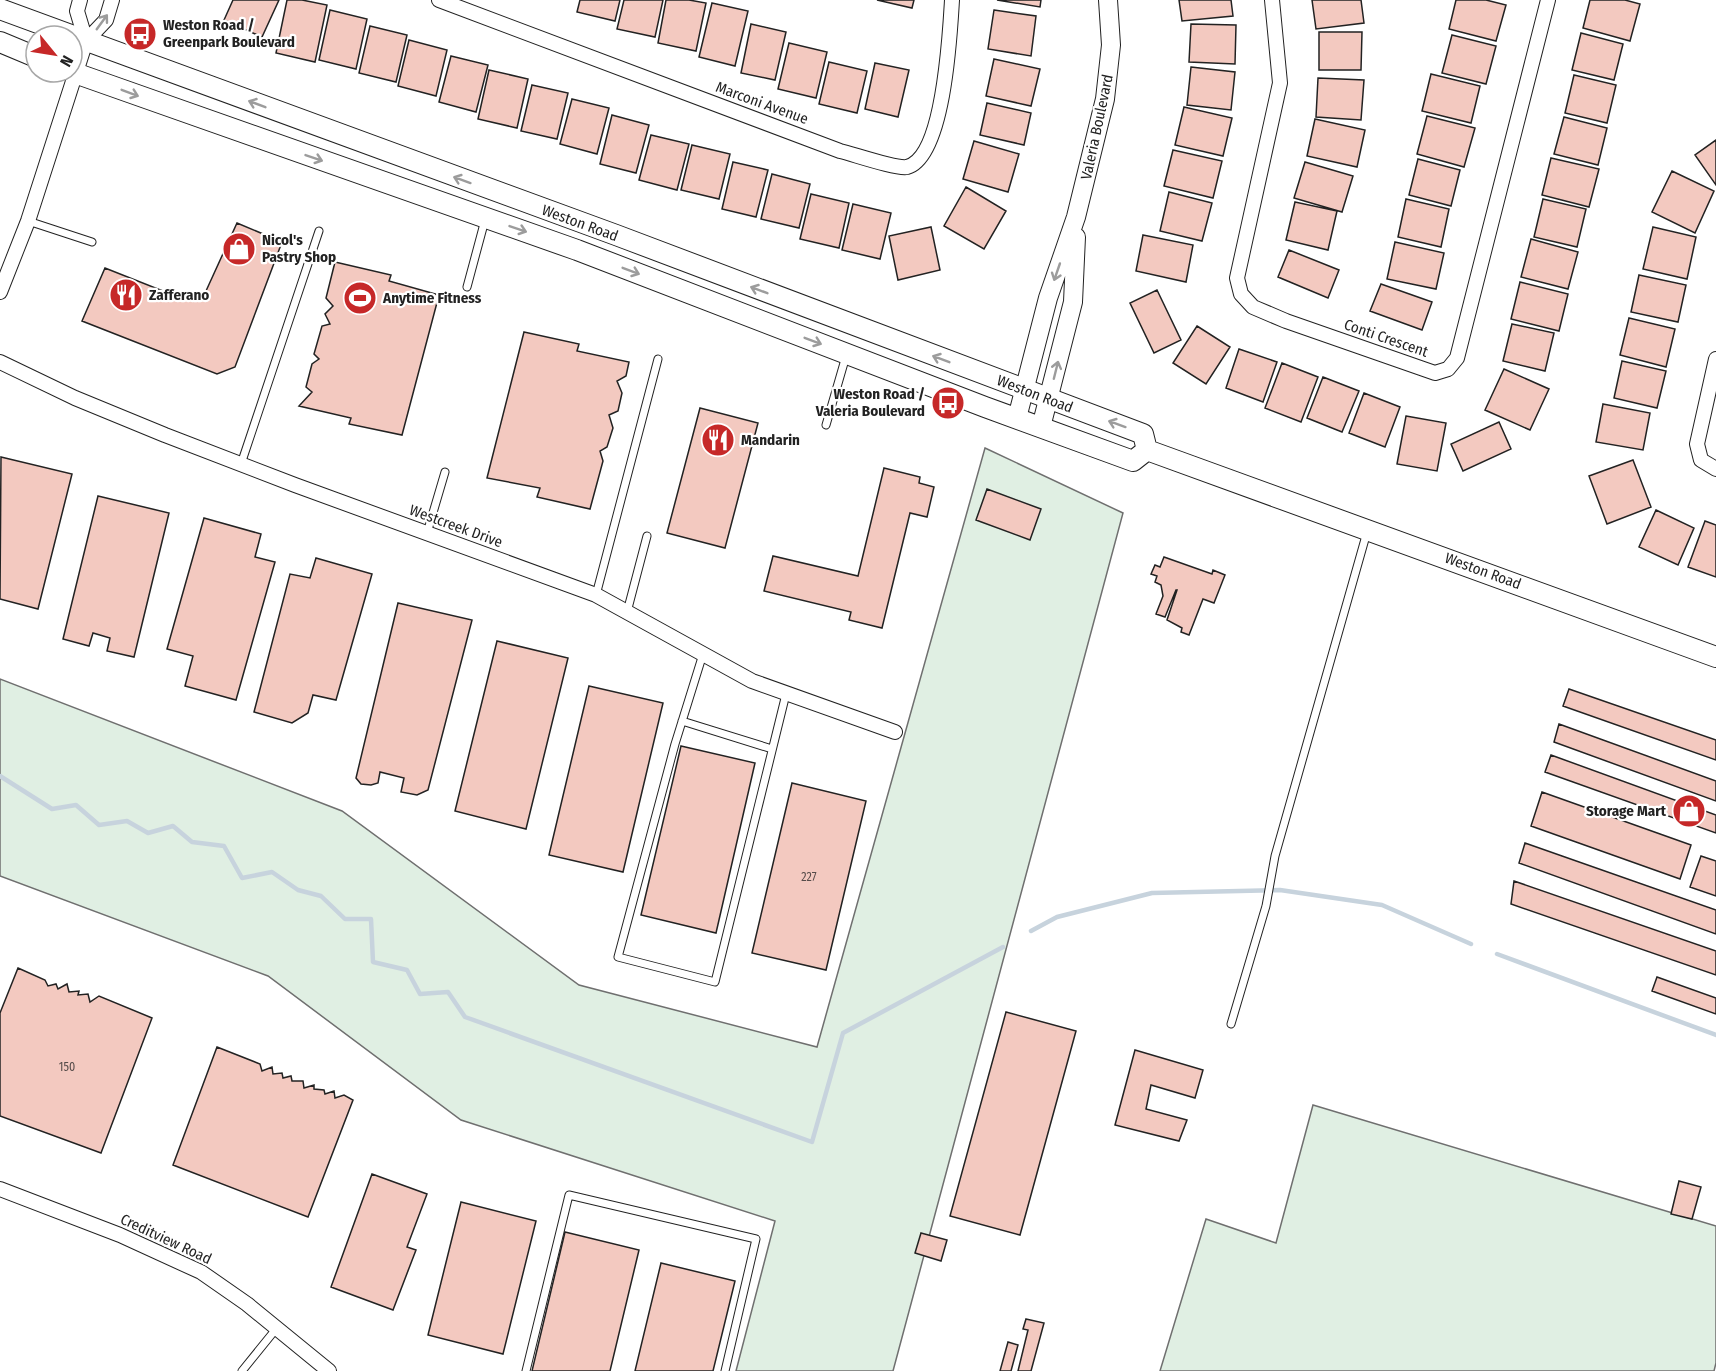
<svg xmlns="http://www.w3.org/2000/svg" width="1716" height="1371" font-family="'Fira Sans Condensed',sans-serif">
	<rect width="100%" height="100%" fill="#fff"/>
	<!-- green -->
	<path fill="#e0efe3" stroke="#6f6f6f" stroke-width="1.5" d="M985,448L1123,513L893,1371H736L775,1221L461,1120L268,976L0,876V679L342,811L579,985L817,1047Z
		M1313,1105L1716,1226V1363L1714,1371H1160L1206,1219L1276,1243Z"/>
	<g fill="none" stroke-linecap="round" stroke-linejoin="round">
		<!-- stream -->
		<path stroke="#c7d3dd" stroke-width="4.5" d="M0,776L52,809L76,805L99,825L127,821L148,833L173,826L192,842L224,846L242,878L272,872L298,890L321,896L345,919H371L373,962L407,970L420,994L448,992L465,1017L812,1142L843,1033L1003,947
			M1031,931L1057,917L1152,893L1280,890L1382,905L1471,944
			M1497,954L1716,1035"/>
	</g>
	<!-- building -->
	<path fill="#f3c9c0" stroke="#222" stroke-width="1.5" d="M233,0H279L262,37L224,20Z
		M287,0H302L327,5L315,62L276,53Z
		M580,0H620L615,21L577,12Z
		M624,0H663L655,37L617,29Z
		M666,0H689L706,3L696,51L658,43Z
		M877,0H914L912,8Z
		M997,0H1041L1040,7Z
		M1179,0H1231L1233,16L1182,21Z
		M1312,0H1361L1364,23L1316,29Z
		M1456,0H1486L1506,5L1496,41L1449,29Z
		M1590,0H1625L1640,4L1630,41L1583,28Z
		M712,3L748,11L735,66L699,57Z
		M330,10L367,19L356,69L319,60Z
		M994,10L1036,16L1031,56L988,49Z
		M751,24L786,32L775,80L741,73Z
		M1191,24L1236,25L1235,64L1189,62Z
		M370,26L407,35L396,82L359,73Z
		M1319,32H1362L1361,70H1319Z
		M1581,33L1623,44L1614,80L1572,70Z
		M1452,35L1496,46L1486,84L1442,73Z
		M409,40L447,50L436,96L398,86Z
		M789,43L827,52L816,98L778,89Z
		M451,56L488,65L476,112L439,102Z
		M994,59L1040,69L1031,106L986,96Z
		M829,62L867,71L857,113L819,104Z
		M875,63L909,70L898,117L865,109Z
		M1191,67L1235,72L1231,110L1187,105Z
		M489,70L528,79L517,128L478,119Z
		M1431,74L1480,86L1471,123L1422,111Z
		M1574,75L1616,85L1607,123L1565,113Z
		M1318,78L1364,80L1361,120L1316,117Z
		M532,85L568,93L557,139L521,131Z
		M572,99L609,108L597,154L560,144Z
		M987,103L1031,113L1024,145L980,135Z
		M1184,107L1232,118L1223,156L1175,145Z
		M612,115L649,125L636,173L600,164Z
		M1427,116L1475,128L1464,167L1417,154Z
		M1564,117L1607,128L1598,165L1554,154Z
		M1315,119L1365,130L1357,167L1307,156Z
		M651,135L689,144L677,190L639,180Z
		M1716,140V185L1695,155Z
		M974,141L1019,154L1008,192L963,179Z
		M692,145L730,154L719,199L681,190Z
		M1173,150L1222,161L1213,198L1164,186Z
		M1551,158L1599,169L1589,207L1542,195Z
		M1418,159L1460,170L1451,206L1409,195Z
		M733,162L768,170L756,217L722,209Z
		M1305,162L1353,176L1342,212L1294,198Z
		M1672,171L1714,191L1695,233L1652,212Z
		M772,174L810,184L799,228L761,219Z
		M966,187L1006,211L984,249L944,226Z
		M1169,192L1212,203L1202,241L1160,231Z
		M811,194L849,203L839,248L800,239Z
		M1406,199L1449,209L1441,247L1398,237Z
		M1543,199L1586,209L1577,247L1534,237Z
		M1295,202L1337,211L1328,250L1286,240Z
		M853,204L891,213L880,259L842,250Z
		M237,223L282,242L235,367L217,374L82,321L105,268L183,299L206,291Z
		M931,227L940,270L898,280L889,236Z
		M1653,227L1696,237L1687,279L1643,269Z
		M1143,235L1193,245L1186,282L1136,271Z
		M1531,239L1578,252L1568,289L1521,277Z
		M1395,242L1444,253L1436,289L1387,279Z
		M1289,250L1339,270L1328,298L1278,277Z
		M335,262L391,275L389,281L439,295L402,435L349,424L351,418L299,406L312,392L306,387L312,364L319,359L314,354L322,326L330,324L325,314L333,306L326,298Z
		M1639,275L1686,285L1678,322L1631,312Z
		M1520,282L1568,294L1559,331L1511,319Z
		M1381,284L1432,302L1422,330L1370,311Z
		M1157,290L1181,340L1154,353L1130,303Z
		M1629,318L1675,329L1666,367L1620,355Z
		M1512,324L1554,333L1545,371L1503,361Z
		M1197,326L1230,347L1206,384L1173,363Z
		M524,332L579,344L577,351L629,362L626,376L617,381L622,393L618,411L609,415L613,428L607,447L600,451L603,461L590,509L537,497L540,488L487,478Z
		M1239,349L1277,362L1263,402L1226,388Z
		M1622,361L1666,371L1657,408L1614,398Z
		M1282,363L1318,377L1301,422L1265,408Z
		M1504,369L1549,389L1530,430L1485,410Z
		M1323,377L1359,391L1342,432L1307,418Z
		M1364,393L1400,407L1385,447L1349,433Z
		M1603,404L1650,413L1643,450L1596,442Z
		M700,408L758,423L725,548L667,533Z
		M1406,416L1446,423L1437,471L1397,464Z
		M1499,422L1511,449L1463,471L1451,444Z
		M1,457L72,474L38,609L0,599Z
		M1633,460L1651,507L1607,524L1589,476Z
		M884,468L920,477L919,483L934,487L927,517L910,513L882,628L849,620L851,612L764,591L773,556L858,576Z
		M987,489L1041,509L1030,540L976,520Z
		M98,496L169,513L134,657L107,651L110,638L93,633L89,646L63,639Z
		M1656,510L1694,528L1678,565L1639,547Z
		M204,518L261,534L255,557L275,562L236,700L185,686L193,656L167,649Z
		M1705,521L1716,525V577L1688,567Z
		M1164,557L1212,574L1213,570L1225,575L1214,603L1203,599L1189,635L1181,632L1182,628L1167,620L1177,590H1176L1165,617L1156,614L1163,596L1161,585L1155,582L1157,576L1151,574L1155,565L1160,567Z
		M316,558L372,574L336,700L313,695L308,713L292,723L254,712L290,574L310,578Z
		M398,603L472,620L428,790L417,795L401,792L404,778L380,772L378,783L371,785L361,784L356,778Z
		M497,641L568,658L526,829L455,811Z
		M589,686L663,703L623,872L549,855Z
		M1569,689L1716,740V760L1563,706Z
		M1559,724L1716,781V801L1554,742Z
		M681,746L755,763L716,933L641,915Z
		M1551,755L1716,815V833L1545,772Z
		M792,783L866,801L826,970L752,953Z
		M1542,792L1691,845L1680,879L1531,826Z
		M1525,843L1716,910V934L1519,863Z
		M1701,856L1716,861V896L1690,887Z
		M1514,881L1716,951V975L1511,904Z
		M18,968L45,980L48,986L56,984L58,989L67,984L69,992L79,991L78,995L88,994L90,1002L99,996L152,1018L101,1153L0,1116V1013Z
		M1657,977L1716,998V1014L1652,991Z
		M1006,1012L1076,1031L1020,1235L950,1216Z
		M217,1047L260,1064L262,1071L272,1067L273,1074L282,1073L283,1078L291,1076L292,1081H303L304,1088L314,1085V1089L324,1090L325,1094L334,1091L335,1098L344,1095L353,1100L308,1217L173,1165Z
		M1135,1050L1203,1070L1195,1098L1151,1085L1146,1109L1187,1120L1179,1141L1115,1125Z
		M372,1174L427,1194L407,1247L416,1250L393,1310L331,1287Z
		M1679,1181L1701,1187L1692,1219L1671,1214Z
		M461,1202L536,1221L503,1354L428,1335Z
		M565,1232L639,1250L610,1371H532Z
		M921,1233L947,1240L941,1261L915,1253Z
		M661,1263L735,1281L713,1371H635Z
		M1026,1319L1044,1323L1031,1371H1018L1028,1330L1023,1329Z
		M1008,1342L1018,1345L1011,1371H1000Z"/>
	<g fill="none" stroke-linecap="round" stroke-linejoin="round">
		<!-- service casing -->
		<g stroke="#222" stroke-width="9">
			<path id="service" d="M28,221L92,242
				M467,287L485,220
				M826,425L846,356
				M241,464L319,231
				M427,533L445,472
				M596,595L658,359
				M627,612L647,536
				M703,654L675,744L618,957L715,982L786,694
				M682,721L772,749
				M1231,1024L1266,906L1275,856L1367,532
				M242,1371L276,1329
				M526,1371L569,1195L756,1239L725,1371"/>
		</g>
		<!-- minor casing -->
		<g stroke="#222" stroke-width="16">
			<path id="minor" d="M80,0L77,11L86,41
				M439,0L840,151C853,154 896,169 907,167C944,157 950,33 952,0
				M1272,0L1280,83L1237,278L1241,294L1253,307L1286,321L1435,373L1448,369L1457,358L1548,0
				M0,292L28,221L86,41L106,20L112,0
				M1716,359L1697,444L1701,460L1716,469
				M0,362L75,398L165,435L295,485L596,595L752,681L895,732
				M0,1189L120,1235L201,1272L247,1304L329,1371"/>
		</g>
		<!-- tertiary casing -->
		<g stroke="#222" stroke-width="20">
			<path id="tertiary" d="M1017,418L1048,298L1076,217L1105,99L1111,45L1108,0
				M1041,427L1073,302L1076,237"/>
		</g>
		<!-- secondary casing -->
		<g stroke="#222" stroke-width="22">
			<path id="secondary" d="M0,9L616,235L1143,434L1147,450
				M0,42L36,57
				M72,72L577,250L985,407L1133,461L1147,450
				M1147,450L1716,657"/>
		</g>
		<!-- service -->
		<use href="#service" stroke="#fff" stroke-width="7"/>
		<!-- minor -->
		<use href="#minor" stroke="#fff" stroke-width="14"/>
		<!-- tertiary -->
		<use href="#tertiary" stroke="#fff" stroke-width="18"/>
		<!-- secondary -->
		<use href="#secondary" stroke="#fff" stroke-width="20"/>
	</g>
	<!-- one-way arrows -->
	<defs><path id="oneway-shaft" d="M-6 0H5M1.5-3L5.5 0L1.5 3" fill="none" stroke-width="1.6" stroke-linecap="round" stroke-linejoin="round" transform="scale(1.5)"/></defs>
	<g stroke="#9c9c9c">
		<use href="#oneway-shaft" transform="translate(102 22) rotate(-54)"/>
		<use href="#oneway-shaft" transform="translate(130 93) rotate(21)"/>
		<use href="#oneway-shaft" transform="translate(257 104) rotate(-159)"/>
		<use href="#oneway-shaft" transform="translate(314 158) rotate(19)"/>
		<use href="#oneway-shaft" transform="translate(462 180) rotate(-160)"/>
		<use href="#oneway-shaft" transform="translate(518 229) rotate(19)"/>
		<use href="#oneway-shaft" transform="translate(631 271) rotate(21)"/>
		<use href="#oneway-shaft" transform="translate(1057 272) rotate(109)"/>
		<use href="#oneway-shaft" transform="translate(759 290) rotate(-159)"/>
		<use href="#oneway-shaft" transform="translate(813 341) rotate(21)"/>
		<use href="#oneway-shaft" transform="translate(941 359) rotate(-159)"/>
		<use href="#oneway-shaft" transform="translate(1056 370) rotate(-76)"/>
		<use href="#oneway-shaft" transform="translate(1117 424) rotate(-160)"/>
	</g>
	<!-- icons -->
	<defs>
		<g id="bus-disc" transform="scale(1.725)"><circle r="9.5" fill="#c62828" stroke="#fff"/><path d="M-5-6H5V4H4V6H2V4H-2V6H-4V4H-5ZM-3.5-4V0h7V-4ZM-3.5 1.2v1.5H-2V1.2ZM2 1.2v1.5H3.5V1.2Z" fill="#fff"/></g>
		<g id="shop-disc" transform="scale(1.725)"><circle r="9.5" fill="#c62828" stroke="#fff"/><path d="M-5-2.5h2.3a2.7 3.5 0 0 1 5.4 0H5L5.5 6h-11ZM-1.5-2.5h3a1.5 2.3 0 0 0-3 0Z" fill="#fff"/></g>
		<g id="restaurant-disc" transform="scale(1.725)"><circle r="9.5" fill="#c62828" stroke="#fff"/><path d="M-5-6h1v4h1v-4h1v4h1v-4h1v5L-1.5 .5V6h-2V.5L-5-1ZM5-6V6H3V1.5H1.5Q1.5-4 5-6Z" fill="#fff"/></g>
		<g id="stadium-disc" transform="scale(1.725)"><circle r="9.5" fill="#c62828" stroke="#fff"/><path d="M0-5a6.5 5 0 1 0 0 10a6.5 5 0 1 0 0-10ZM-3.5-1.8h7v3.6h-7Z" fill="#fff"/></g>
	</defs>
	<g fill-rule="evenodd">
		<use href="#bus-disc" x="140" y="34"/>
		<use href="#shop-disc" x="239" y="249"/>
		<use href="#restaurant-disc" x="126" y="295"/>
		<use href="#stadium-disc" x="360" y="298"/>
		<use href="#bus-disc" x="948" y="403"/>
		<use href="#restaurant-disc" x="718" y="440"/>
		<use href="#shop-disc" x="1689" y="811"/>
	</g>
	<g text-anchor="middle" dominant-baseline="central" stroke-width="4.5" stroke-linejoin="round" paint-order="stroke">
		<!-- number labels -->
		<g font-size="12" fill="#564c4a">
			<text x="809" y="877">227</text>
			<text x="67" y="1067">150</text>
		</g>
		<!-- poi labels -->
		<g font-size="15" font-weight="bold" fill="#222" stroke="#fff" text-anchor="start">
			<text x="163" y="25">Weston Road /<tspan x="163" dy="17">Greenpark Boulevard</tspan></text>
			<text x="262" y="240">Nicol's<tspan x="262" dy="17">Pastry Shop</tspan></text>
			<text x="149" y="295">Zafferano</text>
			<text x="383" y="298">Anytime Fitness</text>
			<text x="925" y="394" text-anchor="end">Weston Road /<tspan x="925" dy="17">Valeria Boulevard</tspan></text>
			<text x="741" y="440">Mandarin</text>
			<text x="1666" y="811" text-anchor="end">Storage Mart</text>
		</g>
		<!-- street labels -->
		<g font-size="15" fill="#222" stroke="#fff">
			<text transform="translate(762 103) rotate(20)">Marconi Avenue</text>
			<text transform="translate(1097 127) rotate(-78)">Valeria Boulevard</text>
			<text transform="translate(580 223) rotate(20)">Weston Road</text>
			<text transform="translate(1386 338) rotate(19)">Conti Crescent</text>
			<text transform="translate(1035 394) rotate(21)">Weston Road</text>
			<text transform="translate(456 526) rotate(20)">Westcreek Drive</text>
			<text transform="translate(1483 571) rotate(20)">Weston Road</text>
			<text transform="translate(166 1239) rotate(25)">Creditview Road</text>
		</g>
	</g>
	<!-- north arrow -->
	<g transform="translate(54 54) rotate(120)"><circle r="28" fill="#ffffff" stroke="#a7a7a7" stroke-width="1.5"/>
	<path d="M0-4.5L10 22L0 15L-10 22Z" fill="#c62828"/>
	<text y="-9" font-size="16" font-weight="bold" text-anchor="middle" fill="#222222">N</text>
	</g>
</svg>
